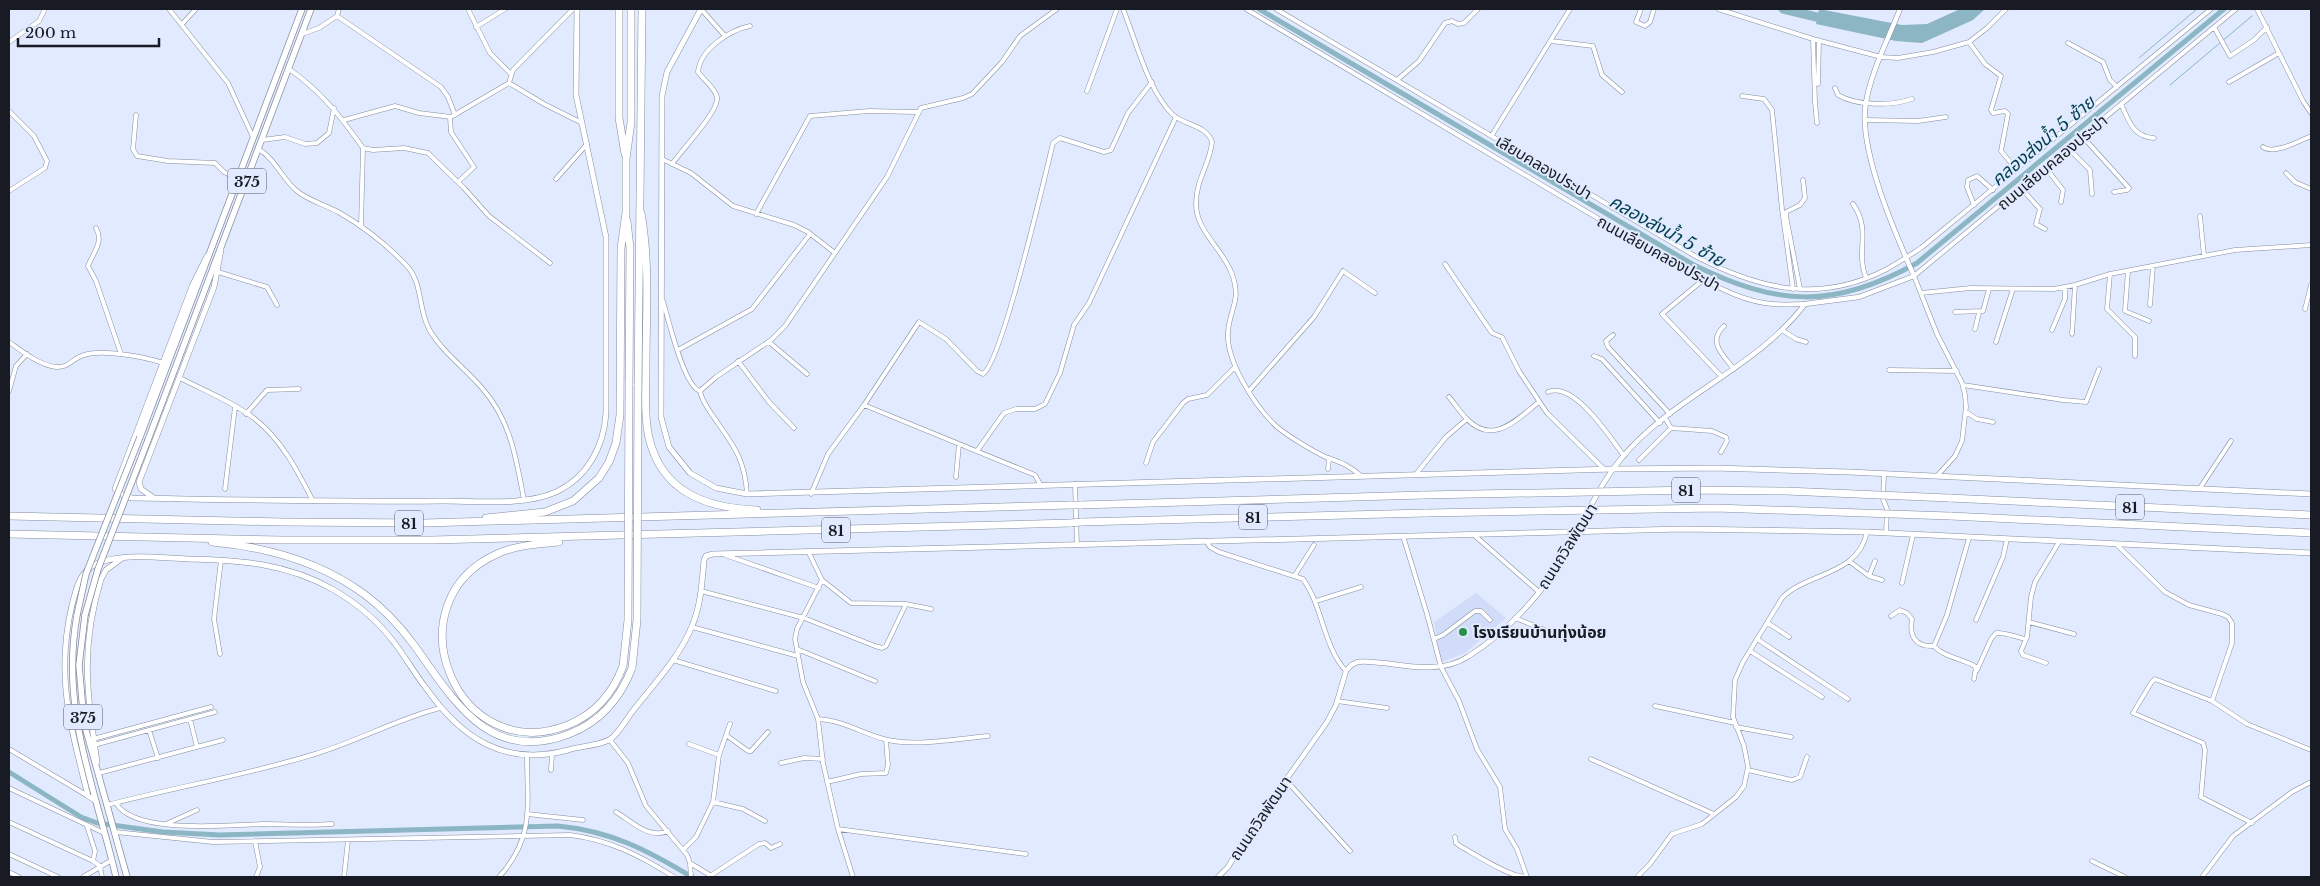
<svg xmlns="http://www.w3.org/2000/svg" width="2320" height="886" font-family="'Libre Baskerville','Noto Sans Thai',serif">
	<rect width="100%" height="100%" fill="#e1eafe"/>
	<!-- built -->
	<path fill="#d1ddf8" d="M1476,593L1506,618L1465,653L1441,662L1434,622Z"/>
	<!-- water -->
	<path fill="#8cb6c4" d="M1819,9L1902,25L1927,24L1960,9H1985L1973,20L1922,43L1896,41L1816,24Z"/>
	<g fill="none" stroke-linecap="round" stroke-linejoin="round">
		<!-- stream -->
		<path stroke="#8cb6c4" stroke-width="1" d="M2139,58L2197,9
			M2170,85L2252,16"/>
		<!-- canal -->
		<path stroke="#8cb6c4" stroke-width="5" d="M1259,9L1692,264C1776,306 1833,310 1917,263L2224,9
			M9,772L81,817L97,823L163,832L220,835L558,826C611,831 647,850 692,877"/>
		<!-- river -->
		<path stroke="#8cb6c4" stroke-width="9" d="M1783,9L1829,20"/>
		<!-- minor casing -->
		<g stroke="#848d9f" stroke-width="5">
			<path id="minor" d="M169,9L228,83L253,137
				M468,9L490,53L511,74
				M701,9L725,36
				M1123,9C1136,41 1148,90 1172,114C1183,125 1207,125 1212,142C1210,164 1196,179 1196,204C1196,231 1223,249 1232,274C1242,302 1229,309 1228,333C1226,361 1254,404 1273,423C1282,433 1316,453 1328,458C1341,462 1350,466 1361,476
				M1246,9L1688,272C1714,285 1743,302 1773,304C1783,305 1794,304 1805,304
				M1276,9L1695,256C1759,289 1818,304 1885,270C1898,263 1910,255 1921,248L2211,9
				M1641,9L1636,22L1645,26L1650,22L1654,9
				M1718,9L1813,39L1881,57L1898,58L1933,52L1969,42L1987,28L2006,9
				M2257,9L2303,101L2311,113
				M337,16L339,9
				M182,24L196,9
				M476,27L505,9
				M2214,27L2230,56L2254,40L2267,27
				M302,34L319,28L337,16L441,87L448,97L455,115
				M1813,39L1815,102L1817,123
				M1551,41L1593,46L1602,75L1622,92
				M9,42L39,21L45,9
				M1969,42L1985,64L2001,76L1991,110L1993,113L2005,111L2008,114L2001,151L2016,169
				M2068,43L2103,62L2110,80L2117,87
				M289,69C321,91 341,117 363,148L373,150L404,148L428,153L464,188L489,216L550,263
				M1397,80L1419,61L1445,23L1452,21L1458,24L1464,23L1478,9
				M2229,82L2279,53
				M509,83L513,70L573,9
				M509,83L544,104L582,123
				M1818,84L1819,40
				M1835,88L1838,95C1857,106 1892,106 1912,99
				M1087,91L1117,9
				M1742,96L1764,99L1772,110L1782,209L1793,289
				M2121,104C2129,121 2133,137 2154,138
				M9,111L34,136L47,161L45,168L9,191
				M136,115L133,149L137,156L168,161L215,163L224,172L238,179
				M450,118L451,132L474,167L458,182
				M344,120L395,106L419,113L451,117L509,83
				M1865,120L1918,121L1946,117
				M1492,135L1570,9
				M2083,137L2129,188L2127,190L2114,192
				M262,140L285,137L305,144L317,143L329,133L334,108
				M2263,147C2274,155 2299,141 2311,136
				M258,149C274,157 283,180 297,191C309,201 326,205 340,213C364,227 387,245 406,265C423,282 418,309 429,329C442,352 464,367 482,388C511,421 516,458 524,500
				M2069,149L2090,170L2092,194
				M662,159L691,173L733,206L794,225L808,232L835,253
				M672,164C681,151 720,110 717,97C715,88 703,79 698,72C700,49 730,30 750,26
				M2046,168L2063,190L2061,202
				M2286,173L2295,182L2311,189
				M556,179L587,144
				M2021,188L2040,209L2036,224L2045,229
				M1853,204C1872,231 1855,250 1866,278
				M1974,205L1967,187L1968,180L1977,176L1993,190
				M756,214L810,116L869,111L917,112
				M2200,216L2204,256
				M361,226L363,148
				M96,228C104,242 93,253 88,266L96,281L121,354
				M1445,264L1492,333L1502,337L1519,371L1547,413L1604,469
				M2128,271L2125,311L2149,321
				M218,272L267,287L277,305
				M2110,274L2107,309L2135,337V356
				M1703,280L1662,314L1722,377
				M1800,289L1786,216V212L1800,205L1805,198L1803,180
				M1921,293L1971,288L2054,289L2075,285L2110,274L2235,250L2311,245
				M663,301C668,318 684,387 700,391
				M2150,305L2153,266
				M2305,309L2311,285
				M1955,312L1983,311L1989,289
				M1724,326C1707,342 1723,355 1734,369
				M1975,329L1979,313
				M1782,330L1796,339L1806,342
				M2052,330L2065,299V287
				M2072,334L2075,285
				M1613,335L1606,341L1608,347L1670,414
				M9,342C23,352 39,365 56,367C69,368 73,358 84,355C104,349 144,357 164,363
				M769,342L807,374
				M1996,342L2013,289
				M678,350L752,309L810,234
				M1594,356L1602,359L1660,423
				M738,361L769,402L794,428
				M1889,370L1957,371
				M180,378C205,391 233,402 255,419C282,440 298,472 313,501
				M1963,385L2063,400L2086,402L2099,369
				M9,391L16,366L27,354
				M1249,391L1314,317L1343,271L1375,293
				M1548,392C1574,381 1610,437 1624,456
				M1449,397C1455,404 1460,412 1466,418C1493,447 1517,419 1539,402
				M864,405L919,322L946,339L977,371L983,374C1002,362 1045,176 1053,143L1060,138L1104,152L1111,150L1128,113L1152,82
				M1966,412L1977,419L1993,422
				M246,414L267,390L299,389
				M1671,428L1712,431L1726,437L1727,441L1721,452
				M977,451L1004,413L1016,409H1035L1045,404L1060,373L1074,325L1089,303L1176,117
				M1639,460L1671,428L1665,418
				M1146,463L1153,442L1183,403L1188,399L1207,395L1235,367
				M1328,469L1329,458
				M1416,474L1446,437L1467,419
				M1884,474L1883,499L1887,509L1886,533
				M1937,476L1955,456L1962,441L1966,407L1965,395L1962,383L1937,334L1914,276L2236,9
				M956,477L959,444
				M1075,484L1077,545
				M2200,488L2231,441
				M225,489L235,407
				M747,494C745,460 734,446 715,419C709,410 702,402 700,391L716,377L771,340L785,326L887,177L921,108L963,98L972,94L1002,62L1020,36L1057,9
				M811,494L828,454L864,405L1035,475L1040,484
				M1474,535L1539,592
				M1403,536L1427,614L1441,667L1459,701L1477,749L1500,787L1505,829L1517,849L1527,877
				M1206,541L1210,547L1219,552L1303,579C1323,607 1323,646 1346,671
				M2116,544L2165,592L2189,605L2222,614L2228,617L2232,623V643L2212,701L2247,724L2311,750
				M808,551L822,580L797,629L795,639L803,682L818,719L823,763L838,829L853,877
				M725,555L819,588
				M1849,561L1869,576L1882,580
				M1295,575L1314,545
				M1869,576L1875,561
				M1902,583L1913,535
				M701,591L804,618L875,646L882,648L886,646L906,604L851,603L822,580
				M1316,601L1361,587
				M906,604L931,609
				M1891,616L1900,610L1907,613L1912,619C1909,636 1915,647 1934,646L1947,615L1969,538
				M1515,618L1550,632
				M1976,620L2003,557L2007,539
				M2029,622L2074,634
				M1768,623L1789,637
				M692,627L798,656
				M1434,639L1443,635L1475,611H1481L1490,620
				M1757,639L1848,699
				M1934,646C1943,657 1964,659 1976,667L1974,679
				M797,649L875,681
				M1750,651L1822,697
				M220,654L214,619L221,560
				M673,660L776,691
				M2046,663L2023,655L2021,651L2027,637L2031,597L2035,582L2059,542
				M1977,670L1991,639L1996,633C2005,632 2016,637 2026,639
				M1337,701L1387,708
				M2212,701L2155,679L2151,683L2133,713L2203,743L2205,750L2201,797L2252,823
				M1655,706L1735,723
				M190,719L197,747
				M818,719C841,720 862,733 884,739C913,747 958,739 988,736
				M1736,727L1791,737
				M149,730L158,758
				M726,735L748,751H751L768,732
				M93,739L211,707
				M610,740L628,763L646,806L687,855L690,863L691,877
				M689,744L719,755
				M94,745L215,712
				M9,749L88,796
				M1591,759L1714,814
				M781,763L804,758L823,759
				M551,770L552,755
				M1748,770L1787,779L1792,780L1800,777L1807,757
				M99,773L223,740
				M1285,779L1350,851
				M827,782L861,774L886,773L888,765L886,740
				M9,788L104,833
				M713,802L743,809L765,821
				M116,803C134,835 230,825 263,824C286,824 308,826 332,824
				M107,805C176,787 247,775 315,754C358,741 397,719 440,708
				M616,812C630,820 649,840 668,831
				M527,814L583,820
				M9,822L93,861L100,866L102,877
				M166,824L197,810
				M87,826L95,851L93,861
				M838,829L1026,854
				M115,832L213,842L570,835C610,840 641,856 674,877
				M1455,837L1456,843L1460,846C1473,853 1514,880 1526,876
				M255,841L260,867L256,877
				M684,849L696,837L713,802L719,755L730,724
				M9,854L58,877
				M2092,861L2125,877
				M690,863L713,877
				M9,872L19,877
				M710,876L759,844L765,843L771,848L780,844
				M83,877L112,860
				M344,877L348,840
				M499,877C535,837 527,806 527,756
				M1637,877L1650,864L1672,834L1702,824L1736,797L1744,786L1748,767L1744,746L1733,717L1735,680L1743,662L1782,598C1807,572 1858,576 1867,532
				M2202,877L2233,836L2292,792L2311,782"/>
		</g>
		<!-- tertiary casing -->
		<g stroke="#848d9f" stroke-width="5.5">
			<path id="tertiary" d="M1218,877L1228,867L1249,832L1327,722L1336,705L1346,671C1349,667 1353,663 1358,662C1365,660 1376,663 1384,663C1412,667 1444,673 1469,656C1507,632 1542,594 1565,555C1583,524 1597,488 1620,460C1672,396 1755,370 1805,304L1859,297L1914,276C1895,233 1861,155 1865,109C1869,75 1888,40 1900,9"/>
		</g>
		<!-- secondary casing -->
		<g stroke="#848d9f" stroke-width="6">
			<path id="secondary" d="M701,9L667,72L662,96L661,417L669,447L690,473L716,488L747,494L1614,469L1714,468L1849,472L2311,494
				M207,256L193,284L115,489L124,496L132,498C236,500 340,502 444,501C478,501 525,506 556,492C588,477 604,446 606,413V237L576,95L577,9
				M154,498L141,489L139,482L214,287L221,250
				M97,762C87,691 80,649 101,579L106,570L121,559
				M95,800L88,796C71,727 55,677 72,605C76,590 79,573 94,565C118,552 160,558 187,559C239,560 287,563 334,590C356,603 377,620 393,641C405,656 414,673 426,688C462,739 505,767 568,750C580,746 597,746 609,740C617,736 626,720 632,712C652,686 680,657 692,626C701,605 702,582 704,560L706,556L713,554L1682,529L1867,532L2311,553"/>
		</g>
		<!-- primary casing -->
		<g stroke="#848d9f" stroke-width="7">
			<path id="primary" d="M140,437L302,9
				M148,440L311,9
				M77,615C60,711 95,786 116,877
				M85,615L79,665L84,723L127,877"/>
		</g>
		<!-- motorway casing -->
		<g stroke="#848d9f" stroke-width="8">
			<path id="motorway" d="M619,9V118L625,154
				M641,213C650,263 646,315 646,366C646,390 644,415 649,438C662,493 707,508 757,510
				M627,221L630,248L629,385
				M638,386L642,9
				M1949,498L2311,515
				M1080,505L1423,495
				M9,516L283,522L424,523L1071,505
				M1950,516L2311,533
				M486,518L545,512L573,501L599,478L609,462L616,443L620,415L621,248L626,213V159L631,122V9
				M1081,522L1426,513
				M9,534L282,540H432L1071,523
				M212,542C267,547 319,561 364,594C383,608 400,626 414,645C453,699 489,765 569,734C600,722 620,699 632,668
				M559,542C539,544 518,545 499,553C388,601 456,769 568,725C595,714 613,693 623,666"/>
		</g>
		<!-- minor -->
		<use href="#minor" stroke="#fff" stroke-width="4"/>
		<!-- tertiary -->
		<use href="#tertiary" stroke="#fff" stroke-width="4.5"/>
		<!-- secondary -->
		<use href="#secondary" stroke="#fff" stroke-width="5"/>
		<!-- primary -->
		<use href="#primary" stroke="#fff" stroke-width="5.5"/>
		<!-- motorway -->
		<use href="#motorway" stroke="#fff" stroke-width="7"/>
		<!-- primary-bridge casing -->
		<g stroke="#848d9f" stroke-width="7" stroke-linecap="butt">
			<path id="primary-bridge" d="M77,615L86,574L140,437
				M85,615L98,569L148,440"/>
		</g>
		<!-- motorway-bridge casing -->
		<g stroke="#848d9f" stroke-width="8" stroke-linecap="butt">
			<path id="motorway-bridge" d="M1423,495L1696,490L1786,491L1949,498
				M1071,505H1080
				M1426,513L1716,508L1950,516
				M1071,523L1081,522
				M623,666L628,620L629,385
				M632,668L637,620L638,386"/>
		</g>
		<!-- primary-bridge -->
		<use href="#primary-bridge" stroke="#fff" stroke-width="5.5"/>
		<!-- motorway-bridge -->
		<use href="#motorway-bridge" stroke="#fff" stroke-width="7"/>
	</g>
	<!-- markers -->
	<circle fill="#259149" stroke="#e1eafe" stroke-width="2" cx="1463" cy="632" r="5"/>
	<g text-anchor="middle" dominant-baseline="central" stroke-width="4" stroke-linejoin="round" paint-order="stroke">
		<!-- shield labels -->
		<g fill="#e1eafe" stroke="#545965" stroke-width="1">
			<rect x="228" y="168.5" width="38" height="25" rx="4"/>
			<rect x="1672" y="477.5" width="28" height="25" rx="4"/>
			<rect x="2116" y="494.5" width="28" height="25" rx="4"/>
			<rect x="1239" y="504.5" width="28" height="25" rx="4"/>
			<rect x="395" y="510.5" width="28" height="25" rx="4"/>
			<rect x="822" y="517.5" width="28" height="25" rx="4"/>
			<rect x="64" y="704.5" width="38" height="25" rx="4"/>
		</g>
		<g font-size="15" font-weight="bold" fill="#181b23">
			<text x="247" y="181">375</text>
			<text x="1686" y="490">81</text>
			<text x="2130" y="507">81</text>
			<text x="1253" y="517">81</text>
			<text x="409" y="523">81</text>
			<text x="836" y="530">81</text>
			<text x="83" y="717">375</text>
		</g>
		<!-- street labels -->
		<g font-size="16" fill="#181b23" stroke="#e1eafe">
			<text transform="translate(2052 162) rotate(-40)">ถนนเลียบคลองประปา</text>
			<text transform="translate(1544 167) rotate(31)">เลียบคลองประปา</text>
			<text transform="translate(1659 253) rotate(29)">ถนนเลียบคลองประปา</text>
			<text transform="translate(1567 546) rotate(-58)">ถนนถวิลพัฒนา</text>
			<text transform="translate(1260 818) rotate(-56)">ถนนถวิลพัฒนา</text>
		</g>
		<!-- poi labels -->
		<g font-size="16" font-weight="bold" fill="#181b23" stroke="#e1eafe" text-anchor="start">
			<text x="1473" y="632">โรงเรียนบ้านทุ่งน้อย</text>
		</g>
		<!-- water labels -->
		<g font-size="18" font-style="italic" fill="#003f4f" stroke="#e1eafe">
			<text transform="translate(2043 141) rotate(-40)">คลองส่งน้ำ 5 ซ้าย</text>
			<text transform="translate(1667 231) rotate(29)">คลองส่งน้ำ 5 ซ้าย</text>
		</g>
	</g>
	<!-- border -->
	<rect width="2320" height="886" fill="none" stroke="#181b23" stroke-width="20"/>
	<!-- scale -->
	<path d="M18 38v8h141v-8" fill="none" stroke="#181b23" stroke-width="2.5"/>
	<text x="25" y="38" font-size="15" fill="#181b23" stroke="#e1eafe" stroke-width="4" paint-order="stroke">200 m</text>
</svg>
